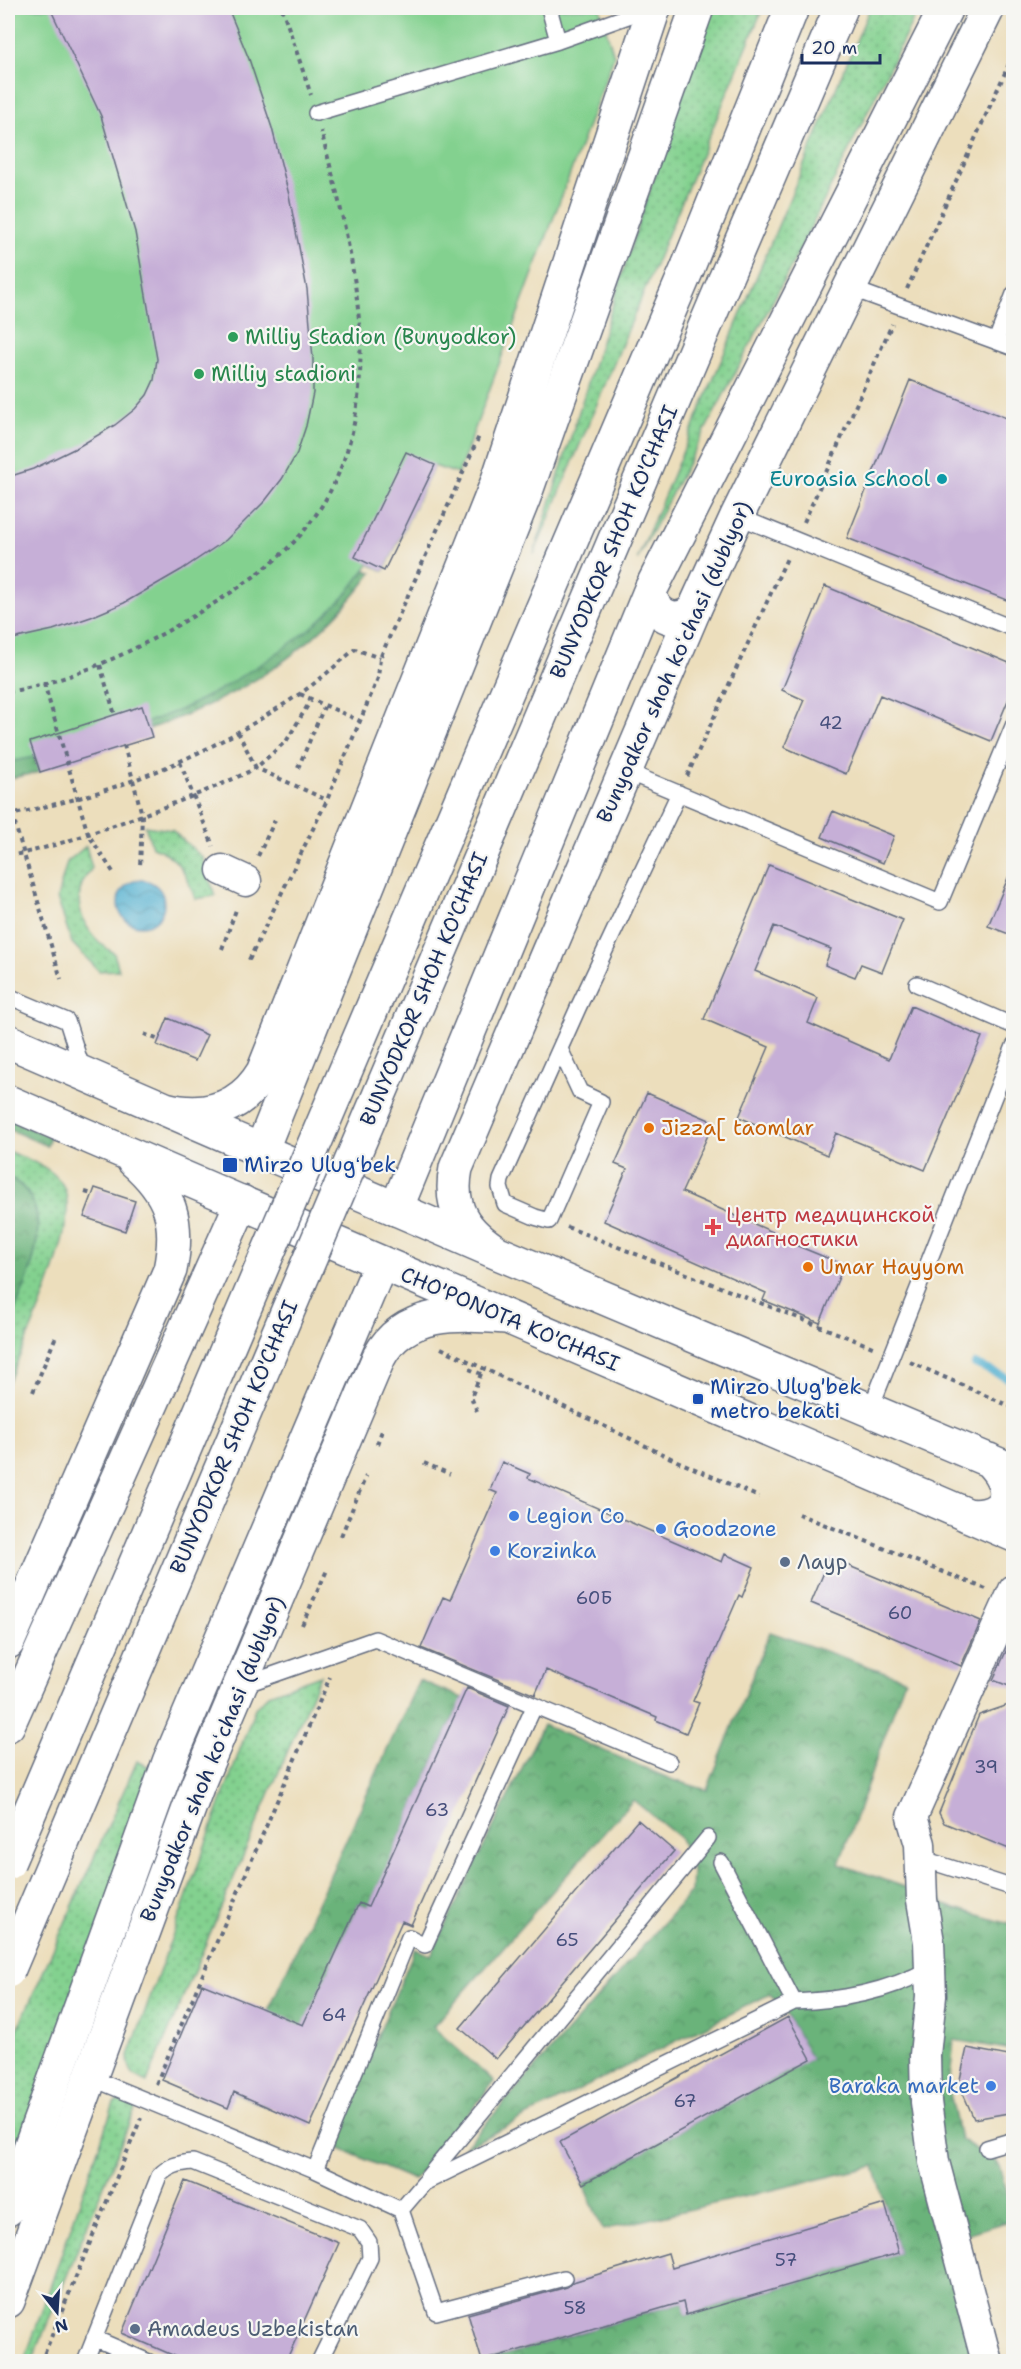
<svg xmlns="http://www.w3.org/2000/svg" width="1021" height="2369" font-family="'Shantell Sans',sans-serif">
	<defs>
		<pattern id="grass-dots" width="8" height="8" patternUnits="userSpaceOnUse" patternTransform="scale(1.5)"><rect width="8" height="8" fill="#83d18f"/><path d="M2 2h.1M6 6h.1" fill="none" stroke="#6aaa78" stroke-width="1.8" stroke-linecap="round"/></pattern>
		<pattern id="forest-crowns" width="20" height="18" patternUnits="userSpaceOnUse" patternTransform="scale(1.5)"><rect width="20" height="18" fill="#6ab37a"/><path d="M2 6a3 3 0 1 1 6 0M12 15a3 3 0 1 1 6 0" fill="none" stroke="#569267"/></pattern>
		<pattern id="water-waves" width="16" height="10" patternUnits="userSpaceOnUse" patternTransform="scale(1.5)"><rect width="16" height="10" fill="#52b0d0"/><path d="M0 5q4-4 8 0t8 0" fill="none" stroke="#4390ac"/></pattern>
	</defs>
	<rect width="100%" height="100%" fill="#f6f6f2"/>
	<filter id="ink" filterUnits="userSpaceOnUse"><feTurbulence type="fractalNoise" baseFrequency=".0167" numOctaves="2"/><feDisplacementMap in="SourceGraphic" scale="12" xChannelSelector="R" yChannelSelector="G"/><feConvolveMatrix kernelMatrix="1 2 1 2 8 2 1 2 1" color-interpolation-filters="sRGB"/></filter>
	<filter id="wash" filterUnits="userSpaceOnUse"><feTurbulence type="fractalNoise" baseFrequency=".008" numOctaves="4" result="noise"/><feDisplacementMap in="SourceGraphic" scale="24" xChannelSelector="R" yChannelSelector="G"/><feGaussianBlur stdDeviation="1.35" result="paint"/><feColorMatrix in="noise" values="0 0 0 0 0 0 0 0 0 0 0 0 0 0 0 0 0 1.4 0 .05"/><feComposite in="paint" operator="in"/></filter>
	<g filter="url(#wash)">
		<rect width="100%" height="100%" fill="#ecdebc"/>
		<!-- grass -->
		<path fill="url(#grass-dots)" stroke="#4f8076" stroke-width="1.5" d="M711,8H763L534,554L628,256Z
			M870,8H919L793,263L637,560Z
			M145,826L172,830L203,858L215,896L195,899C187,875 178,855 152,847Z
			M86,846L92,868C66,898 83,934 114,953L119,970L99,971L72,943L57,898L67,862Z
			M8,1151C26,1159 51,1166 62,1184C85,1218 24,1345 8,1383V1325L31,1268L35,1251L37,1221L8,1177Z
			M320,1675L147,2082C134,2077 129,2072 128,2058L255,1708L269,1694Z
			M137,1761L156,1770L8,2193V2051Z
			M118,2101L137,2104L32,2361L24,2362L114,2103Z"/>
		<!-- forest -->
		<path fill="url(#forest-crowns)" stroke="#42716c" stroke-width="1.5" d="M322,547L372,573C312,653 242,696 149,729L142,706Z
			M8,732L35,757L40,772L8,779Z
			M8,1119L50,1137L47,1146L8,1129Z
			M8,1177C64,1204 27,1284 8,1325Z
			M770,1632L905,1679L839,1864L939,1899L945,1905L1013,1925V2050L954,2040L949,2089L960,2139L998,2163L1013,2212V2220L944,2241L979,2361H486L683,2302L687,2315L899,2253L874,2166L603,2230L583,2184L811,2059L788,2017L770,1994L464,2148L691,1892L692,1870L680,1838L633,1800L433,2027L494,2082L414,2180L331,2145L415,1949L431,1955L543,1725L673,1780L707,1790Z
			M419,1680L462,1698L369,1906L359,1903L267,2107L234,2092L268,2011Z"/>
		<!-- green -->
		<path fill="#83d18f" stroke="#4f8076" stroke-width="1.5" d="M8,8H600L614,56L458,474L434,466L384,571L369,564L344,597L310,629L266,661L219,690L180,710L147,722L35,757L8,762Z"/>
		<!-- water -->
		<path fill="url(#water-waves)" stroke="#367097" stroke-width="1.5" d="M118 903a23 23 0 1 1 46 0a23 23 0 1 1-46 0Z"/>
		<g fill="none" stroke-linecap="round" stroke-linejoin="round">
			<!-- stream -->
			<path stroke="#52b0d0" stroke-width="8" d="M975,1364L1014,1381"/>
		</g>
		<g id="blocks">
			<!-- building -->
			<path fill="#c6afd7" d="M50,8H228L249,59L272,128L289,195L307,289L313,359V393L306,426L297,453L282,479L265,501L226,540L181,570L124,603L91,617L53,630L8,640V477L33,469L78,447L115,425L135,409L147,395L154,380L157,359L135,232L101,116Z
				M910,380L1014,421V603L847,538Z
				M406,452L435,465L384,571L355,557Z
				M825,586L1014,665V686L991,741L880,695L846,774L784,747L804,700L782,690Z
				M142,706L152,737L40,772L30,742Z
				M833,811L894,836L883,863L822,837Z
				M769,865L903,920L882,972L861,964L855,977L825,965L831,949L774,926L755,971L818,998L808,1023L889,1059L911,1006L982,1037L925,1170L836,1133L827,1155L739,1117L769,1047L704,1019Z
				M1013,866H1014V936L988,926Z
				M168,1018L207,1035L195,1061L157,1045Z
				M647,1093L714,1122L682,1192L777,1234L776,1237L844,1265L820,1323L763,1300L766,1293L604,1221L627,1169L615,1164Z
				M95,1188L135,1201L125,1231L84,1217Z
				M502,1462L530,1474L528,1478L722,1562L725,1554L754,1567L742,1597L739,1595L693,1701L699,1703L686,1733L656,1720L657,1717L546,1670L535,1695L421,1648L443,1597L450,1600L497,1493L490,1490Z
				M830,1558L981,1621L961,1666L811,1603Z
				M1014,1634V1688L993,1680Z
				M467,1688L509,1706L411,1925L402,1921L310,2126L234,2092L228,2108L162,2080L202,1984L303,2025L359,1903L368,1907Z
				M1014,1703V1851L944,1823L939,1813L979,1715Z
				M638,1820L674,1851L496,2059L460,2028Z
				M788,2017L811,2059L583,2184L560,2142Z
				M967,2048L1014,2057V2112L974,2119L959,2084Z
				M185,2181L339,2243L286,2361H186L122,2333Z
				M885,2204L899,2253L686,2315L683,2302L482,2361L468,2314L567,2287L573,2282L668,2253L672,2267Z"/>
		</g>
	</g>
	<g filter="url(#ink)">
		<use href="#blocks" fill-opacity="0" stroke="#646c7f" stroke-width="1.5"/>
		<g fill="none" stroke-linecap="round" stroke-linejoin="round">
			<!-- lane casing -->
			<g stroke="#646c7f" stroke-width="18">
				<path id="lane" d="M549,8L558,41
					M316,113L558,41L631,15L650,18
					M850,288L1014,348
					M996,341L1014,294
					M737,516L1014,629
					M625,771L940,902L1014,724
					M917,984L1014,1026
					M8,996L67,1021L83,1071
					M560,1049L580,1092L601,1102L549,1221L535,1217L505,1204L500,1187L501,1180L578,1008L679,793
					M870,1410L1014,1046
					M241,1686L375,1639L669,1762
					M920,1858L1014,1888
					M721,1862L794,2002
					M89,2077L315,2170L401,2210L436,2312L564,2278
					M987,2148L1014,2140
					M315,2170L409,1937L425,1945L534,1707
					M427,2178L708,1838
					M401,2210L424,2183L794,2002C843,2000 886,1992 930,1969
					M94,2338L149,2362
					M85,2362L159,2176C168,2166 179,2163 193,2162L360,2229L369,2242L370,2258L319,2362"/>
			</g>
			<!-- street casing -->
			<g stroke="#646c7f" stroke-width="33">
				<path id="street" d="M222,870L246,881
					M987,2362L934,2162L926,2102L925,2055L931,1996L929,1942L922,1900L920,1844L912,1817L1014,1590"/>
			</g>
			<!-- secondary casing -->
			<g stroke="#646c7f" stroke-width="36">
				<path id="secondary" d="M8,1041L498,1253L1014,1471
					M8,1102L1014,1535
					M165,1109C205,1119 241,1109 263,1072L497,483L654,8
					M498,1253C464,1231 448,1209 456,1168L694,610L737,516L988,8
					M967,1515C993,1519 1016,1504 1001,1476C998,1470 993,1465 989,1460
					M8,1642L170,1270C180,1221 171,1193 133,1160
					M8,2301L198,1784L379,1357C404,1310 459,1313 506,1317"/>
			</g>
			<!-- primary casing -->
			<g stroke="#646c7f" stroke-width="36">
				<path id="primary" d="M688,267L792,8
					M724,282L841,8
					M650,591C652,615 676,627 694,610
					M261,1151L524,497L697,8
					M396,1209L650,591L946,8
					M8,1725L242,1202
					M8,2209L169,1762L381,1263"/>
			</g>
			<!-- path -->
			<path stroke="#646c7f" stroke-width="4" stroke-dasharray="4.5 4.5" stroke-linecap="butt" d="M282,8L311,95
				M907,289L1014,53
				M804,522L892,324
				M100,665L115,715
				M44,683L88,834L115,875
				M8,692C75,680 137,650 195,615C233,592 274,566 303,532C397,418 355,260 321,131
				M300,694L360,721
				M238,732L256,768L287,740L311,700
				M124,745L142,815L140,868
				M180,762L213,846
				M298,768L324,707
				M687,776L788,556
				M12,814L61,979
				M8,815C23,813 38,808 52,805C140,784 223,746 298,695C318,682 336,665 355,649L380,658
				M8,856C44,850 80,837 114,825C162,808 210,791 256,768L327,800
				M258,856L275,820
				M222,949L237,907
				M249,960L327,800L378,678L380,658L480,434
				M144,1034L159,1040
				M85,1192L92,1194
				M567,1227L875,1348
				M441,1348L677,1461L759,1497
				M910,1362L1014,1408
				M469,1369L481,1374
				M33,1392L56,1336
				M477,1411L471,1397L484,1367
				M377,1444L383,1428
				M8,1448L9,1444
				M424,1463L450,1474
				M798,1514L986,1589
				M341,1536L366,1476
				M302,1625L328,1568
				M156,2084L330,1677
				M41,2362L141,2118"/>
			<!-- lane -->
			<use href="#lane" stroke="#fff" stroke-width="15"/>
			<!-- street -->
			<use href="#street" stroke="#fff" stroke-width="30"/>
			<!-- secondary -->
			<use href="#secondary" stroke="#fff" stroke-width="33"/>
			<!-- primary -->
			<use href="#primary" stroke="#fff" stroke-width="33"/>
			<!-- primary-bridge casing -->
			<g stroke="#646c7f" stroke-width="36" stroke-linecap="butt">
				<path id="primary-bridge" d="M8,1863L688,267
					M8,1971L724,282"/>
			</g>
			<!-- primary-bridge -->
			<use href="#primary-bridge" stroke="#fff" stroke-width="33"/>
		</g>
	</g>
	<!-- markers -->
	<g fill="#2e9e5b" stroke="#f6f6f2" stroke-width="2">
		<circle cx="233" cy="337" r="6"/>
		<circle cx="199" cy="374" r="6"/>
	</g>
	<circle fill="#0f9aa8" stroke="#f6f6f2" stroke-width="2" cx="942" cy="479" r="6"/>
	<g fill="#e8710a" stroke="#f6f6f2" stroke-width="2">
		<circle cx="649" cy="1128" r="6"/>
		<circle cx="808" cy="1267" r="6"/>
	</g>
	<g fill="#1a4fb4" stroke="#f6f6f2" stroke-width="2">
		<rect x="222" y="1157" width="16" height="16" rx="3"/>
		<rect x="692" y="1393" width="12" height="12" rx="3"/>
	</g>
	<path fill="#e0444e" stroke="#f6f6f2" stroke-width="2" d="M710 1218h6v6h6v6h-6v6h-6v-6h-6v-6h6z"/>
	<g fill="#3f7fe0" stroke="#f6f6f2" stroke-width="2">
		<circle cx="514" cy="1516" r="6"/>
		<circle cx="661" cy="1529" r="6"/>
		<circle cx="495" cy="1551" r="6"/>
		<circle cx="991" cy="2086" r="6"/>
	</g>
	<g fill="#5c6f8a" stroke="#f6f6f2" stroke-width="2">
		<circle cx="785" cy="1562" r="6"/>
		<circle cx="135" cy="2329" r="6"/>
	</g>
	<g text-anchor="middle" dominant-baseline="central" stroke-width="4.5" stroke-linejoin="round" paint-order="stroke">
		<!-- number labels -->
		<g font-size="18" fill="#464f7c">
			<text x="831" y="723">42</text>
			<text x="594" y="1598">60Б</text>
			<text x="900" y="1613">60</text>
			<text x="986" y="1767">39</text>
			<text x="437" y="1810">63</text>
			<text x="567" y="1940">65</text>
			<text x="334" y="2015">64</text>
			<text x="685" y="2101">67</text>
			<text x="786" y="2260">57</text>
			<text x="575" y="2308">58</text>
		</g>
		<!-- leisure labels -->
		<g font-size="21" fill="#27864d" stroke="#f6f6f2" text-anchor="start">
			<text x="245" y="337">Milliy Stadion (Bunyodkor)</text>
			<text x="211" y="374">Milliy stadioni</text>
		</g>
		<!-- culture labels -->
		<g font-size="21" fill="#0d838f" stroke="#f6f6f2" text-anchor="end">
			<text x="930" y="479">Euroasia School</text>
		</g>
		<!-- street labels -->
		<g font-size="21" fill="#1b2f5e" stroke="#f6f6f2">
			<text transform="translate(614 542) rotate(-67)">BUNYODKOR SHOH KO'CHASI</text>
			<text transform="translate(674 662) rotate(-66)">Bunyodkor shoh koʻchasi (dublyor)</text>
			<text transform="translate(424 989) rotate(-67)">BUNYODKOR SHOH KO'CHASI</text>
			<text transform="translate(510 1319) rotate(23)">CHO'PONOTA KO'CHASI</text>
			<text transform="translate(234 1437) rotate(-67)">BUNYODKOR SHOH KO'CHASI</text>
			<text transform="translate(212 1759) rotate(-68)">Bunyodkor shoh koʻchasi (dublyor)</text>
		</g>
		<!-- food labels -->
		<g font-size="21" fill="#c56008" stroke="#f6f6f2" text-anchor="start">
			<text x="661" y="1128">Jizza[ taomlar</text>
			<text x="820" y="1267">Umar Hayyom</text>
		</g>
		<!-- transit labels -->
		<g font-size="21" fill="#164399" stroke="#f6f6f2" text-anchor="start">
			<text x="244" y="1165">Mirzo Ulugʻbek</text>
			<text x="710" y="1387">Mirzo Ulug'bek<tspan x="710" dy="24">metro bekati</tspan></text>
		</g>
		<!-- health labels -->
		<g font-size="21" fill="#be3a42" stroke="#f6f6f2" text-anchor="start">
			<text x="726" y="1215">Центр медицинской<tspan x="726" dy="24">диагностики</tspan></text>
		</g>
		<!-- shop labels -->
		<g font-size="21" fill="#366cbe" stroke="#f6f6f2" text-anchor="start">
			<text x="526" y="1516">Legion Co</text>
			<text x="673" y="1529">Goodzone</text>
			<text x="507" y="1551">Korzinka</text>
			<text x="979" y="2086" text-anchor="end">Baraka market</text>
		</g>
		<!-- service labels -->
		<g font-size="21" fill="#4e5e75" stroke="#f6f6f2" text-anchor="start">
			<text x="797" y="1562">Лаур</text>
			<text x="147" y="2329">Amadeus Uzbekistan</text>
		</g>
	</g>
	<!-- margin -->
	<rect width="1021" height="2369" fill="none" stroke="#f6f6f2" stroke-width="30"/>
	<!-- north arrow -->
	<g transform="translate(57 2312) rotate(163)" stroke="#f6f6f2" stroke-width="4.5" paint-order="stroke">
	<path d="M0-4.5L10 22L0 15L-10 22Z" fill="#1b2f5e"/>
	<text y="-9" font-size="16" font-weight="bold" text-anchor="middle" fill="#1b2f5e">N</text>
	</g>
	<!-- scale -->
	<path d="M802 54v9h78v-9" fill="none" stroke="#1b2f5e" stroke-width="3"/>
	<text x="811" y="54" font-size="18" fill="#1b2f5e" stroke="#f6f6f2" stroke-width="4.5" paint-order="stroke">20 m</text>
</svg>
